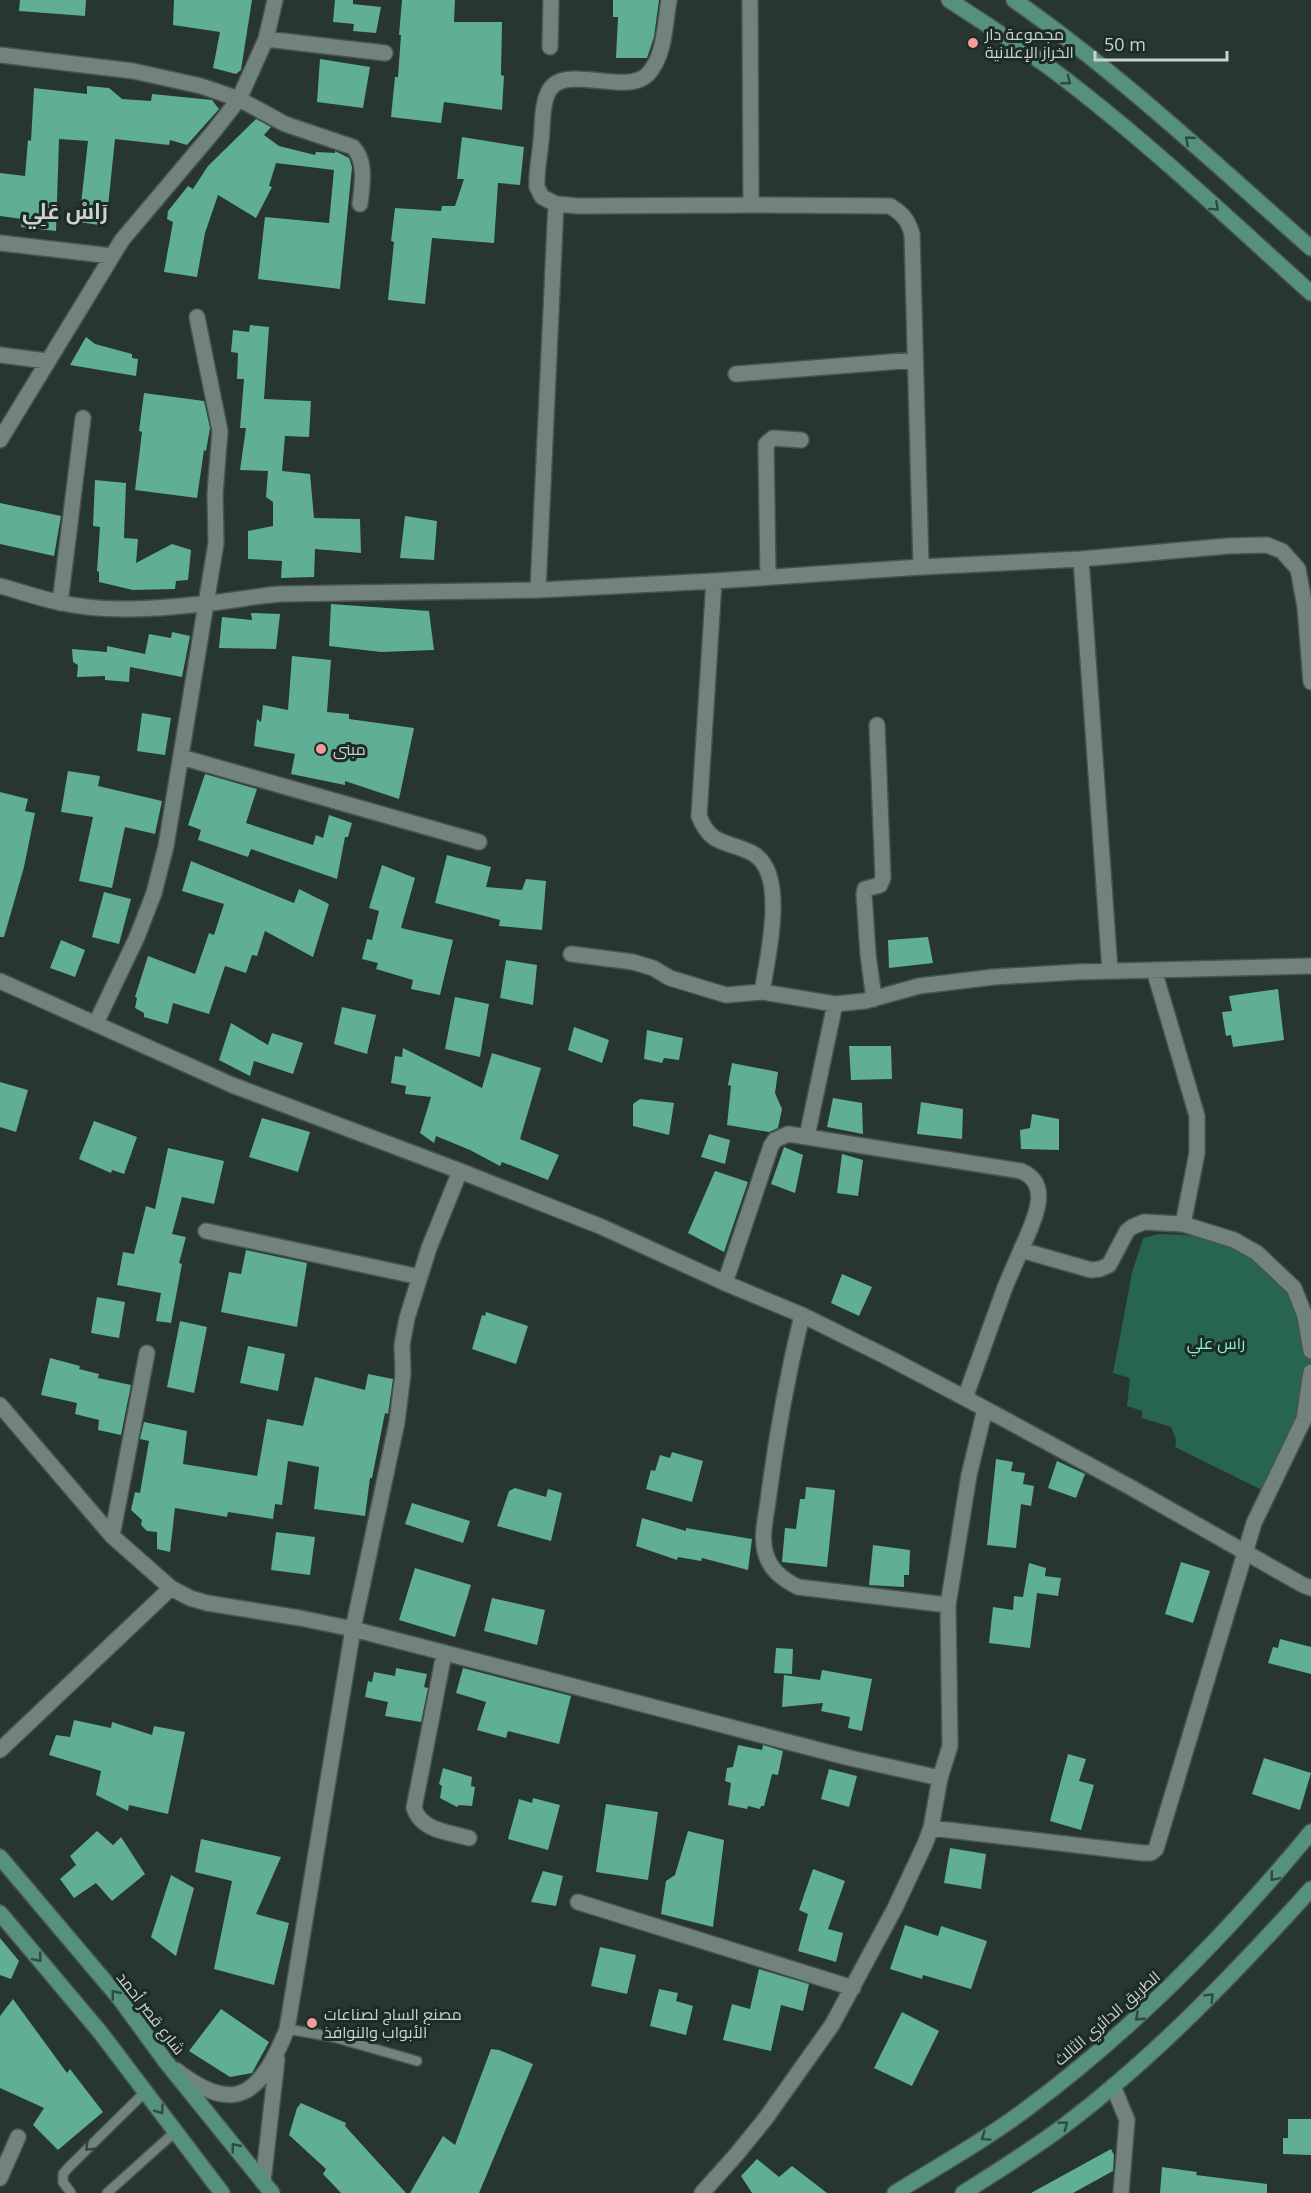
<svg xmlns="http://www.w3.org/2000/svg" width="1311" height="2193" font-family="'Open Sans',Cairo,sans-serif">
	<rect width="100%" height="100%" fill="#273630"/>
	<!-- green -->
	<path fill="#286452" d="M1158,1234L1186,1235L1216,1239L1245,1249L1295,1290L1311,1357V1369L1304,1401L1264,1491L1175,1447L1176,1440L1171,1427L1142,1418V1411L1127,1406L1130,1378L1113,1373L1132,1273L1143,1238Z"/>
	<!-- building -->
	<path fill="#5fae95" d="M20,0H86L85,16L19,11Z
		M174,0H252L241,70L236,74L213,68L220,32L173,25Z
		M335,0H353V4L381,7L376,33L353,31L354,24L333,22Z
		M402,0H455L454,22H502L501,75L504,76L502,110L444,102L441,123L391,117L395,77H398L401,35H399Z
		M613,0H659L654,37L647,58H616L618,17H613Z
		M320,59L370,67L363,108L317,102Z
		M87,86L109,88L122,99L151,101L152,94L212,100L219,109L187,145L170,140L169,145L115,139L106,226L79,222L88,141L59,139L56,231L21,227L22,219L0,216V173L25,176L28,140L31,141L34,88L87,94Z
		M256,119L271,127L264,135L279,146L315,155L316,152L335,153V151L349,158L352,167L340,289L258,279L265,217L329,223L334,170L276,163L269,186L272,187L256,218L218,195L205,233L197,277L164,272L173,222L167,219L168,211L188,186L193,189L208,166Z
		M462,137L524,147L520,185L498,183L494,243L432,238L425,304L388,300L394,242L391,241L395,208L441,211L442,206H455L464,179H457Z
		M250,325L269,327L264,399L311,401L309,437L285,436L282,471L310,474L314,518L360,519L361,553L315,549L314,577L281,578L282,561L248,559V531L273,526V502L266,497L268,471L240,470L246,428H240L244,379H237L238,353L231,352L233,330L249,332Z
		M86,337L95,344L132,354V358L138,359L136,376L70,365Z
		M144,393L204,401L210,428L206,451L204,450L197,498L135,490L142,432L139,431Z
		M95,480L126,483L124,538L138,539L136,563L172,544L191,550L188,580L176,581L175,589L133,590L99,582V572L97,571L100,527L93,526Z
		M0,503L61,516L54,556L0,544Z
		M405,516L437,521L434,560L400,558Z
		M331,604L429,611L434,650L381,652L329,646Z
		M251,613L280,614L276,649L219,648L222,617L252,620Z
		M172,632L190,636L182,677L130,667L129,682L105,680V676L77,677L78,665L73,662L72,649L107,652V646L145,654L149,634L171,638Z
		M292,656L331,660L327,712L349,714V719L414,728L399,799L345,781V785L291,774L295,754L254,746L257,719L261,722L263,705L288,710Z
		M142,713L171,718L165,755L137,751Z
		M68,771L100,776L98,786L162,801L155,834L125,827L112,888L79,881L93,817L61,812Z
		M205,774L257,789L246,823L313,845L316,835L323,838L329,815L352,823L348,837H345L337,879L251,849L248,857L198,840L201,830L188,825Z
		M0,792L28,799L25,811L35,813L24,867L4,937H0Z
		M447,855L491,867L486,887L522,890L526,879L546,881L542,930L499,926L500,920L435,903Z
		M191,861L294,903L299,889L329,904L313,957L265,931L257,956L252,955L246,973L225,966L209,1014L173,1003L168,1024L144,1017V1013L135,1008L137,998L135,997L148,956L195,974L209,933L214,935L224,904L182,891Z
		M382,865L415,878L401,928L453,940L440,995L411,989L413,980L376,969L378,963L362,959L367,939L372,940L379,911L369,908Z
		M104,892L131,899L119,944L92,937Z
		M928,937L933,963L889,968L888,940Z
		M61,940L85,950L75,977L50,968Z
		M506,960L537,965L533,1005L500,998Z
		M1278,989L1284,1040L1233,1047L1231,1035L1226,1036L1222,1012L1232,1011L1229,996Z
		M455,997L489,1004L480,1057L445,1049Z
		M342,1007L376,1015L367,1054L334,1044Z
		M231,1023L268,1045L272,1033L303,1043L293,1074L254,1061L250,1076L219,1060Z
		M574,1027L609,1040L602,1063L568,1050Z
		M647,1030L683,1038L679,1060L664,1058L662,1063L644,1059Z
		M849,1046H891L892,1079L851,1080Z
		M403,1048L482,1088L492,1053L541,1068L520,1139L559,1155L548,1180L502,1162L500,1166L470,1150L436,1136L434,1143L420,1133L431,1097L405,1094L406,1086L391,1083L395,1056L402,1057Z
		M732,1063L778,1072L775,1093L782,1109L778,1128L769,1132L727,1125L731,1086L728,1085Z
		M0,1082L28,1090L16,1132L0,1127Z
		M833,1098L862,1103L863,1134L827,1127Z
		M640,1099L674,1103L669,1135L633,1126V1104Z
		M921,1102L963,1109L962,1139L917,1134Z
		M1032,1114L1059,1119V1150L1021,1149L1020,1130L1030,1128Z
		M262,1118L310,1132L298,1172L249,1157Z
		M94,1121L137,1137L124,1174L112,1170L111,1173L79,1159Z
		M709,1134L730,1140L725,1164L701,1157Z
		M784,1147L803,1155L795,1193L771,1184Z
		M168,1148L224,1161L214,1204L182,1197L172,1234L186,1237L179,1263L182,1264L171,1323L156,1321L161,1293L117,1285L123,1252L134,1254L146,1206L155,1209Z
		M842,1154L863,1160L858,1196L837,1193Z
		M715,1171L748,1182L724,1252L688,1233Z
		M246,1250L307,1263L297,1327L221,1312L229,1272L241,1274Z
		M842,1274L872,1287L859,1316L831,1303Z
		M97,1297L125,1302L119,1338L91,1333Z
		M486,1312L528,1326L516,1364L472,1349L482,1315L485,1316Z
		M180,1321L207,1327L194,1393L167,1387Z
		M248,1346L285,1354L278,1391L240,1383Z
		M50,1358L80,1366L79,1369L99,1374L98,1378L131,1385L121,1435L98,1430L99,1420L75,1414L77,1403L41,1395Z
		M368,1374L393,1379L388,1414L385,1413L372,1478H370L365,1516L314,1509L319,1467L288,1461L282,1505L275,1504L273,1519L228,1512L227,1517L175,1508L170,1552L157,1549V1532L147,1531L141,1525L142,1520L131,1510L135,1492L140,1493L149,1441L140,1439L144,1422L187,1431L183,1464L257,1476L267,1419L303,1426L315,1377L365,1390Z
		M672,1452L703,1461L692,1502L646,1489L651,1470L655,1471L660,1455L670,1458Z
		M996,1459L1013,1462L1011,1471L1025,1473L1023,1484L1034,1486L1031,1506L1021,1504L1016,1548L987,1545Z
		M1057,1461L1085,1474L1076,1498L1048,1488Z
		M806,1487L835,1490L827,1567L782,1562L785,1528L796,1529L800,1499H805Z
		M515,1488L546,1497L548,1489L562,1493L551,1541L497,1526L509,1491Z
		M412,1503L470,1521L463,1543L405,1524Z
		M642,1518L686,1531V1528L752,1539L748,1570L702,1558L701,1561L678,1557L677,1560L636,1546Z
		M276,1532L315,1537L310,1575L271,1570Z
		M873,1545L910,1550L909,1575H904V1587L869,1585Z
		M1181,1562L1210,1571L1193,1623L1165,1614Z
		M1029,1563L1046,1568L1045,1576L1061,1578L1058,1596L1037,1593L1030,1648L989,1643L993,1607L1013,1610L1014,1596L1023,1597Z
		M415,1568L471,1585L455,1637L399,1620Z
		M492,1598L545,1610L537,1645L484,1631Z
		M1280,1639L1311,1647V1674L1268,1663L1273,1647L1278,1648Z
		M776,1648L793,1649L792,1674L774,1673Z
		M396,1668L427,1674L424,1687L428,1688L421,1722L385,1716L388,1702L365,1697L368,1681L372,1682L374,1672L395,1676Z
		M463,1668L571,1696L559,1744L508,1731L506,1738L477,1730L486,1702L456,1693Z
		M822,1670L872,1679L862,1731L848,1728L850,1717L821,1711L823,1703L782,1707L784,1675L820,1680Z
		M74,1720L111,1728L112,1722L152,1735L154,1726L185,1732L168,1814L129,1805L128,1811L96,1795L101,1771L49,1755L56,1735L70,1737Z
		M738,1745L762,1750L763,1745L783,1751L778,1775L772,1774L764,1806H761L760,1809L748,1806L747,1809L728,1805L731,1783L725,1781L727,1768L733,1767Z
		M1068,1754L1086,1759L1079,1781L1094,1785L1081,1830L1050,1821Z
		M1264,1758L1311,1773L1300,1810L1252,1794Z
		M443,1768L472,1777L471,1786L475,1787L472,1806L459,1805L457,1807L440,1798L442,1786L439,1784Z
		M829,1769L857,1776L849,1807L821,1799Z
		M533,1798L560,1805L548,1850L508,1839L519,1799L532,1803Z
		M606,1804L658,1812L648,1880L596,1872Z
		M97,1831L113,1845L121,1837L145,1874L112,1901L96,1883L74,1898L60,1879L76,1865L70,1856Z
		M688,1831L724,1840L713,1927L661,1914L666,1881L675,1875Z
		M201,1839L281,1857L256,1914L289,1923L274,1985L214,1969L232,1881L195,1872Z
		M950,1848L986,1854L981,1889L944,1883Z
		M813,1869L845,1881L828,1929L843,1933L836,1962L798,1951L808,1914L799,1910Z
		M543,1871L563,1876L556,1906L531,1902Z
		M171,1875L194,1888L176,1956L151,1937Z
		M905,1925L938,1936L941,1926L987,1941L971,1989L923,1975L922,1979L890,1969Z
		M0,1938L19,1961L11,1979L0,1975Z
		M600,1947L636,1955L627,1994L591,1986Z
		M759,1969L809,1984L803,2011L781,2005L771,2051L723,2040L732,2004L750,2009Z
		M659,1989L678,1993L676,2001L693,2006L686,2035L650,2026Z
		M13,1999L67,2073L70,2069L103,2112L58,2150L33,2125L44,2108L0,2088V2016Z
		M221,2009L269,2042L252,2073L230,2077L189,2051Z
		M902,2012L939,2031L912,2086L874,2068Z
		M491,2049L499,2050L533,2064L479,2193H410L443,2136L455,2145Z
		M301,2103L346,2123L345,2126L406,2193H341L323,2174L326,2169L289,2135L297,2108Z
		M1288,2119H1311V2155L1283,2154V2138H1288Z
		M1111,2149L1114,2155L1113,2171L1073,2193H1031Z
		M757,2159L779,2177L792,2166L827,2193H752L741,2176Z
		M1162,2167L1197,2172L1196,2175L1267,2184V2193H1160Z"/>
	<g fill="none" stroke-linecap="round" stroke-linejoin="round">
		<!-- service casing -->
		<g stroke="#47544f" stroke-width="12">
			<path id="service" d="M287,2029L333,2037L417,2061
				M71,2193L63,2182V2174L68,2168L146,2091
				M107,2193L175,2132"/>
		</g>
		<!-- minor casing -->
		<g stroke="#47544f" stroke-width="18">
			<path id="minor" d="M750,0L751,205
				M266,39L385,53
				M550,47L551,0
				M0,55L133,71L201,86L239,99L285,124L353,147C367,162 362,185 360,204
				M556,204L542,197L537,187C536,171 540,156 541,141C543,127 541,109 547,95C560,59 625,98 648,74C665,56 665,23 669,0
				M0,243L112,256
				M0,355L47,361
				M736,374L915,360
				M0,440L122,240L214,131L239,99L266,39L275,0
				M1081,559L1110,971
				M768,577L766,444L773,438L801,440
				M714,581L699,816C711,847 727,840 752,853C789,872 767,959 762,992L835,1004L865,1001L919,986L994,977L1077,972L1311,966
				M0,586C19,591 38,598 58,602C103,613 156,609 201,604C228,602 253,596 280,594L538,590L714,581L921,567L1081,559L1228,546L1267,545L1282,551L1298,569L1305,607L1311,682
				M538,590L556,204L579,206L751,205L890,206C903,214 908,220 912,234L921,567
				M60,603L83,418
				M181,757L479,842
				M571,954L633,962L653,968L670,978L726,995L762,992
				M1154,970L1197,1116V1153L1183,1224
				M874,999L868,954L864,894L865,889L880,885L883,878L877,725
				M96,1023L137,937L154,893L166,846L216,543L215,494L220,431L197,317
				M807,1136L835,1004
				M206,1231L420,1277
				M725,1283L771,1146L775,1140L788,1134L1021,1171C1055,1185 1031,1226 1021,1250
				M802,1315C787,1377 776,1438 768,1501C766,1517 761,1535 765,1551C769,1569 782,1579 798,1587L948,1605
				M965,1398L1005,1287L1021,1250L1091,1270L1100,1269L1109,1265L1127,1231L1132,1227L1144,1222L1183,1224L1234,1240L1257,1253L1294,1288L1305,1316L1311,1351
				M0,1405L112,1536L171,1588L190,1598L207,1603L300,1618L353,1629L850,1758L940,1778
				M1304,1419L1311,1372
				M112,1536L147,1353
				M444,1654L414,1808C421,1831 449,1832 469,1838
				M0,1750L171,1588
				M931,1828L1143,1853H1151L1156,1849L1254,1523L1304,1419L1311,1412
				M578,1902L853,1988
				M176,2070C237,2118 262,2092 287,2029L353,1629L397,1422L403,1374L402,1345L407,1318L429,1248L460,1171
				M1113,2086L1127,2120L1121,2193
				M0,2178L18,2137
				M263,2182L277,2059
				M702,2193L736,2155L766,2118L832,2025L895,1908L925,1844L931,1828L940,1778L950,1746L948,1605L969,1475L985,1409"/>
		</g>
		<!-- tertiary casing -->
		<g stroke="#47544f" stroke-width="18">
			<path id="tertiary" d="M0,981L232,1085L460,1171L602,1227L725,1283L802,1315L891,1359L965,1398L1130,1487L1303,1585L1311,1588"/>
		</g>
		<!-- primary casing -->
		<g stroke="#47544f" stroke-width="18">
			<path id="primary" d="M949,0C989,26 1029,51 1066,80C1152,146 1231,221 1311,293
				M1014,0C1120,74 1214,163 1311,248
				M0,1857L120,1999L166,2062L272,2193
				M0,1913L100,2032L222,2193
				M895,2193C940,2165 987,2139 1029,2107C1135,2028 1227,1934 1311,1832
				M963,2193C998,2171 1033,2149 1065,2125C1156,2056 1235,1973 1311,1889"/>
		</g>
		<!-- service -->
		<use href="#service" stroke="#72837d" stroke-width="9"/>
		<!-- minor -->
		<use href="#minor" stroke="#72837d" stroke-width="15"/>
		<!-- tertiary -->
		<use href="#tertiary" stroke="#72837d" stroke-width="15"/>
		<!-- primary -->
		<use href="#primary" stroke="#56917f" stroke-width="15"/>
	</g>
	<!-- one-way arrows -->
	<defs><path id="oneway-chevron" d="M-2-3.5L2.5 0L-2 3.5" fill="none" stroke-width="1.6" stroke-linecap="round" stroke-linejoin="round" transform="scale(1.5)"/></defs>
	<g stroke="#2e4a41">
		<use href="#oneway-chevron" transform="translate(1067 81) rotate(38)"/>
		<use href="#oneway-chevron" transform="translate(1189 140) rotate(-139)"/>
		<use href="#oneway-chevron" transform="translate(1215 207) rotate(42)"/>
		<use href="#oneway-chevron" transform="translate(1274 1877) rotate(130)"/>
		<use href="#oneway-chevron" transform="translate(38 1958) rotate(50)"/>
		<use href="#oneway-chevron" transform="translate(115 1994) rotate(-129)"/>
		<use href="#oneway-chevron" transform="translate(1210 1997) rotate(-45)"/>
		<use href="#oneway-chevron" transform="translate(1139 2017) rotate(137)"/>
		<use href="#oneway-chevron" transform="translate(160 2110) rotate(54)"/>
		<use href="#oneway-chevron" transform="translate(1064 2125) rotate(-37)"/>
		<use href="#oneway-chevron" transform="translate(985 2137) rotate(146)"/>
		<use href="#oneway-chevron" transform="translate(235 2147) rotate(-129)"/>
	</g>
	<use stroke="#32413c" href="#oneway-chevron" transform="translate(89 2147) rotate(136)"/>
	<!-- markers -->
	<g fill="#f59b9a" stroke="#1d2b26" stroke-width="2">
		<circle cx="973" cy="43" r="6"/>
		<circle cx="321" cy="749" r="6"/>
		<circle cx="312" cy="2023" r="6"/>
	</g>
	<g text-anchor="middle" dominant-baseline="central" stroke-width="6" stroke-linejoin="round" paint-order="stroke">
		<!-- poi labels -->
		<g font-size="16" fill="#cad3d0" stroke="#1d2b26" text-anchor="start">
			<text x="985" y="34">مجموعة دار<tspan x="985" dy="18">الخراز اﻹعلانية</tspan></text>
			<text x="333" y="749">مبنى</text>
			<text x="324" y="2014">مصنع الساج لصناعات<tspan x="324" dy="18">الأبواب والنوافذ</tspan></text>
		</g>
		<!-- park labels -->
		<g font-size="16" fill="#83f6d1" stroke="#1d2b26">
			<text x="1216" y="1343">راس علي</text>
		</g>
		<!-- street labels -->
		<g font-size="16" fill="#cad3d0" stroke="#1d2b26">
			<text transform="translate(151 2013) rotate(52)">شارع قصر أحمد</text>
			<text transform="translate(1107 2018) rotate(-41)">الطريق الدائري الثالث</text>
		</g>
		<!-- district labels -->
		<g font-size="22" font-weight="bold" fill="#cad3d0" stroke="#1d2b26">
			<text x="65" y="210">رَاسْ عَلِي</text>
		</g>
	</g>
	<!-- scale -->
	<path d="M1095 51v9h132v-9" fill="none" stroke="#cad3d0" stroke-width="3"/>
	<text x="1104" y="51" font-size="18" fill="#cad3d0" stroke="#1d2b26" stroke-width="4.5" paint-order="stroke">50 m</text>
</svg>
